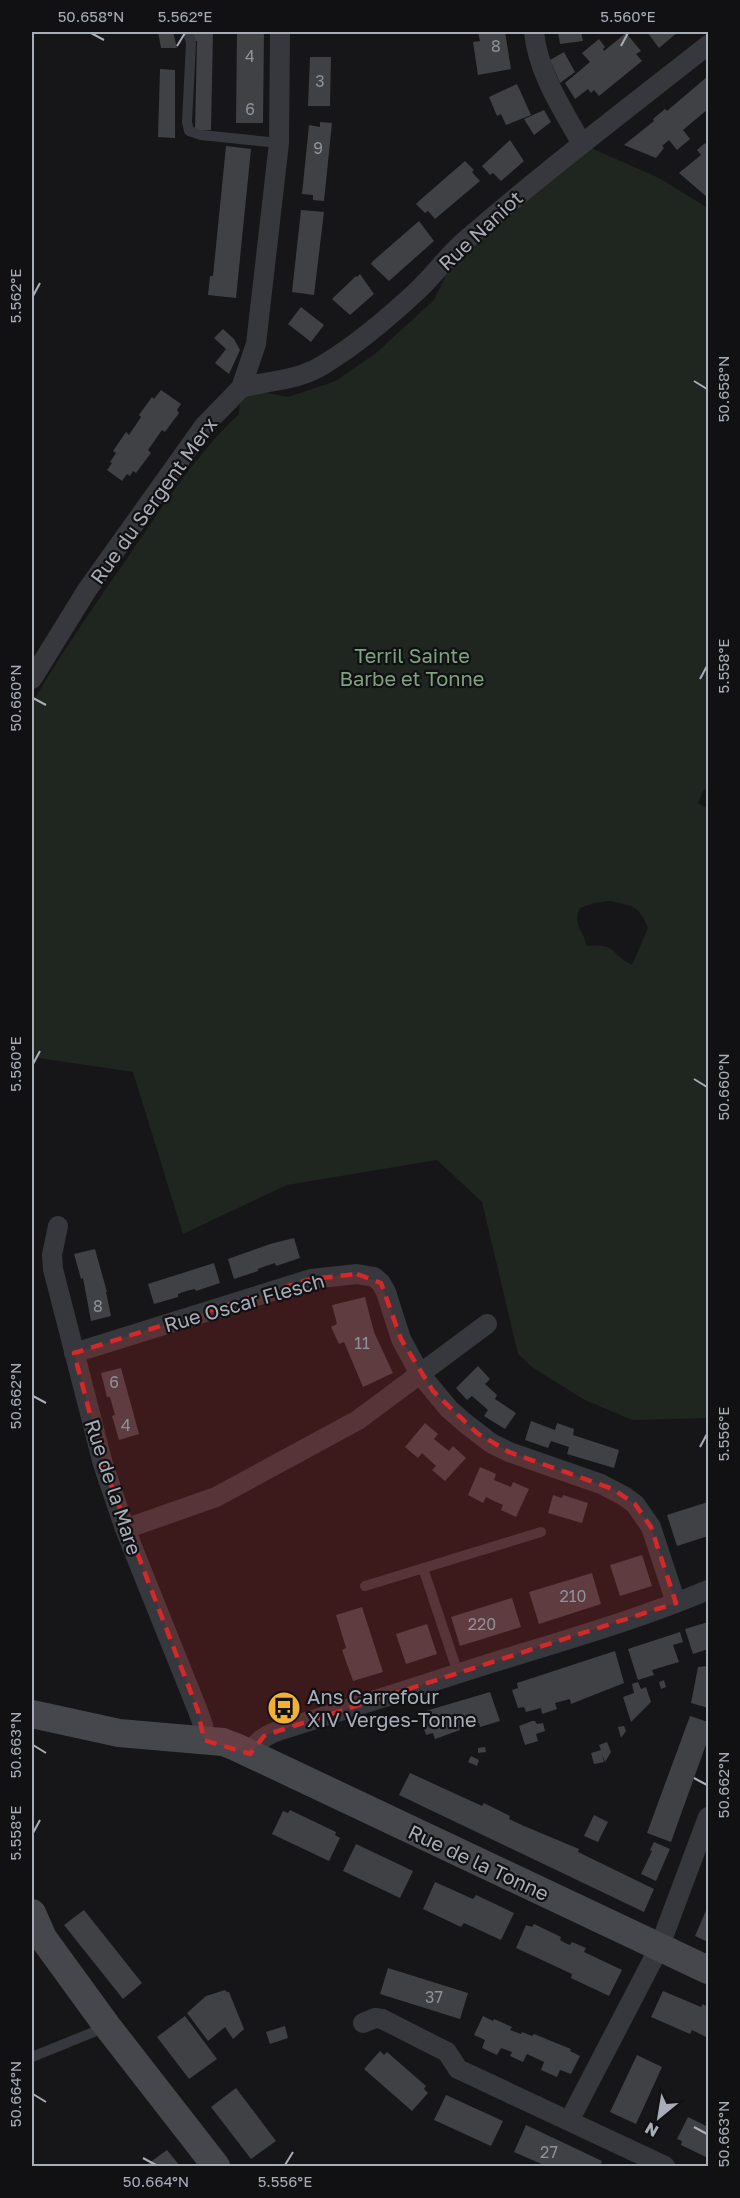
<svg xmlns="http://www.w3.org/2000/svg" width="740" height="2198" font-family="'Golos Text',sans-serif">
	<rect width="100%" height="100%" fill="#161618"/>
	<!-- green -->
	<path fill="#1e261f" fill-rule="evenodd" d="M582,144L659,178L708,208V787L703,791L698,803L708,809V1418L632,1420L583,1399L532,1367L518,1354L482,1202L437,1160L287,1185L183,1234L133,1072L32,1057V703C62,652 96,603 130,554C163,506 196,454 239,414L241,388L288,397L336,381L376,353L434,300L461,244ZM611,901C634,907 638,904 648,928L632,965C609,953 617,943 587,946C583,930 572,924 580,908L594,903Z"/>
	<!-- building -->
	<path fill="#404145" d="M158,32H173L177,48H161Z
		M193,32H213L211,130H195L197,41H195Z
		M237,32H264L263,123H236Z
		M478,32H505L511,69L478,75L473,42L480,41Z
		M558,32H581L583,41L560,44Z
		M647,32H678L659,48Z
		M626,33L641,51L636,54L642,61L599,96L594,90L591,93L588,89L575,99L565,83L590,62L582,53L599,39L605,47L603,49L604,51Z
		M564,52L575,72L560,83L550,60Z
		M310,57H331L330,106H308Z
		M160,69L175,70V138L158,137Z
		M708,76V109L683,130L690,139L677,150L669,140L662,146L664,148L656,158L624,145L654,121L653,119L665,109L667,111Z
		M517,84L531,115L506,125L501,114L497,116L489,97Z
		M544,110L551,122L534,135L524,119Z
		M320,122L332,123L324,201L313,200V195L302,194L309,125L320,127Z
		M510,140L524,161L501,181L493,173L490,175L482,166Z
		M705,143L708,148V196L707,197L679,173L701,155L697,150Z
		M226,146L251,149L236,298L208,295L210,276H213Z
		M465,161L474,170L472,172L480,181L435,219L428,211L425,213L416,204L419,201Z
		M301,210L324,212L314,295L292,292Z
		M419,221L434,241L389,281L371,264L373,261Z
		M360,274L374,294L350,315L332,299L356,276L357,277Z
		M301,307L324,325L311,342L288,324Z
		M223,329L234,339L240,350L229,374L215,363L226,349L214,338Z
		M161,390L181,404L177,410L179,413L165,432L162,430L148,450L151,453L136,473L133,471L130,476L127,474L122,481L107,470L112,463L110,462L116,453L113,451L126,432L129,435L141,417L139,415L152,397L154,399Z
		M294,1238L300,1258L276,1266L275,1263L266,1266L258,1269V1271L234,1279L228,1259L270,1244Z
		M95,1249L107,1292H106L111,1316L91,1321L83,1278L81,1279L74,1254Z
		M214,1263L220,1283L196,1291L195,1289L186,1291L178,1294V1297L154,1304L148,1284Z
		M365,1297L374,1332L393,1373L363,1387L344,1342L339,1344L331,1327L337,1324L332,1305Z
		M478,1366L490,1379L485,1384L497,1395L495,1399L516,1413L505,1429L484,1416L488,1410L472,1396L467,1400L456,1388Z
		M121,1368L139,1434L119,1440L112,1416L115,1415L110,1397H107L101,1373Z
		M531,1421L555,1430L557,1423L574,1429L573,1435L619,1450L614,1468L567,1454L569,1447L551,1441L548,1448L525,1440Z
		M425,1423L438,1434L434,1439L449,1451L453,1446L466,1458L445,1481L432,1470L436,1466L422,1453L418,1458L405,1447Z
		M480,1467L496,1474L494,1480L511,1487L513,1482L529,1489L516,1517L501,1510L503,1505L494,1501L486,1497L483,1503L468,1495Z
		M553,1495L562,1498L563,1495L588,1503L582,1523L548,1513Z
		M708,1502V1536L677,1546L667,1515Z
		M642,1555L652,1586L620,1596L610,1565Z
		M592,1573L601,1604L539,1624L529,1592Z
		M512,1598L521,1627L460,1646L451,1617Z
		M362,1607L383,1672L353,1681L342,1650L346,1648L336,1615Z
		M708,1622V1649L693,1654L685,1629Z
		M427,1624L437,1654L406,1664L396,1634Z
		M680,1632L683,1642L673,1645L679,1662L652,1670L654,1675L638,1680L628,1649Z
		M615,1651L624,1683L571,1704L570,1699L555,1703L557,1709L542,1714L541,1708L526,1712L524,1707L518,1708L512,1690L518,1688L517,1683Z
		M708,1666V1708L691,1703L698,1667Z
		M664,1680L666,1687L661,1689L659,1682Z
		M638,1682L641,1689L646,1687L651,1702L631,1722L623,1697L634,1693L632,1684Z
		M490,1692L500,1721L480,1727L479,1723L463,1728L461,1724L459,1725L460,1730L435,1739L433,1733L426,1735L419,1713Z
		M690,1716L708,1722V1739L671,1842L647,1833Z
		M532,1721H535L537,1724L543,1723L545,1731L536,1734L538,1741L525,1745L519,1726Z
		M624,1726L626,1731L621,1738L618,1727Z
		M607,1742L611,1752L605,1762L602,1754L604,1762L594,1764L591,1753L601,1750L599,1745Z
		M485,1747L486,1752L478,1753V1748Z
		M471,1756L479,1760L477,1766L468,1762Z
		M410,1773L482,1806L484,1803L510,1816L509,1819L524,1826L579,1849L578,1852L654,1889L644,1912L399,1795Z
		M290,1810L336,1832L335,1835L340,1838L329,1861L272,1834L283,1811L288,1813Z
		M594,1815L608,1822L598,1842L584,1836Z
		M654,1842L670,1849L656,1881L641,1874L652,1851L650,1850Z
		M356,1844L413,1871L400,1898L343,1871Z
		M435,1882L473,1899L476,1895L514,1913L501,1940L464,1923L461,1927L423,1909Z
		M708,1906V1942L695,1936Z
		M84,1910L142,1983L123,1999L64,1925Z
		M534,1924L561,1937L560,1940L565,1943L570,1945L572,1942L586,1948L584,1952L622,1970L609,1996L571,1978L572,1974L516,1948L526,1925L532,1927Z
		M388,1968L468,1993L460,2019L380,1994Z
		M225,1990L227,1992H229L244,2029L233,2039L225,2027L208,2041L187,2013L206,1996Z
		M663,1991L701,2007L703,2004L708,2007V2038L692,2030L690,2034L651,2017Z
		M185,2016L217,2059L189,2079L157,2037Z
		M483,2016L493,2021L494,2019L512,2027L510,2030L521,2034L522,2032L532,2036L534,2034L571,2049L570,2051L580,2056L571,2074L560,2070L557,2077L541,2070L544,2062L527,2054L523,2062L510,2056L512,2052L501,2048L497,2055L482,2048L485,2040L474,2035Z
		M285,2026L288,2038L270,2044L266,2032Z
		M380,2051L384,2055L387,2052L426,2086L424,2089L428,2093L412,2111L364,2069Z
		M637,2055L662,2067L636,2124L610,2112Z
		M236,2088L276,2141L251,2159L211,2107Z
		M446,2095L503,2121L491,2146L434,2120Z
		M688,2117L708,2127V2158L681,2145L682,2141L677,2139Z
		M526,2125L602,2161L600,2166H546L514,2152Z
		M167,2150L180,2166H145Z"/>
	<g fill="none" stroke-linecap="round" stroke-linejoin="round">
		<!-- lane -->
		<path stroke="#37383d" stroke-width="10" d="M188,32L191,43L187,122L189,131L201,135L279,143
			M423,1568L458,1673
			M365,1586L541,1532
			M32,2057L106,2027"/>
		<!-- street -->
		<path stroke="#37383d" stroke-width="20" d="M534,32C538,73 562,108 582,144
			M241,388C270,380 297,381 323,365C356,345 388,318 416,292C434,275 448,255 467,239C545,171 627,109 708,45
			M32,679L87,590L204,426L241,388L256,344L279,143L280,32
			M58,1226L52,1255L53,1269L103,1464L125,1529L198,1711L203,1725L204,1740
			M74,1353L311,1279L357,1274L374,1277L381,1283L386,1292L401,1339L420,1374L449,1409L465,1423L491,1443L509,1452L601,1484L624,1496L635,1504L651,1527L676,1603
			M125,1529L216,1497L358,1420L487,1324
			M250,1754C256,1742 263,1737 275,1732C346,1709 417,1686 488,1664C562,1641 637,1620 708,1590
			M363,2023L375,2018L382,2019L447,2052L458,2069L665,2166
			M569,2121L659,1948L708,1817"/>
		<!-- secondary -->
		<path stroke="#45474d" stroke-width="28" d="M32,1714L119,1733L223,1742L236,1747L708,1970
			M32,1913L43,1938L107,2026L216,2166"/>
	</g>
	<!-- marked area -->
	<path fill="#d62828" fill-opacity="0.2" stroke="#d62828" stroke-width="4.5" stroke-dasharray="12 8" stroke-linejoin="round" d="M357,1274L381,1283L401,1339L433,1391L477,1433L509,1452L613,1489L635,1504L651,1527L676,1603L275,1732L264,1736L250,1754L204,1740L198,1711L103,1464L74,1353L311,1279Z"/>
	<!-- ticks -->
	<path fill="none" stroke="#a8adb8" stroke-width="2" d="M91,33L104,40M177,46L185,33M621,46L628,33M33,296L40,283M694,381L707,389M700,679L707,666M33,698L46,705M33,1064L40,1051M694,1079L707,1087M33,1396L46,1403M700,1447L707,1434M33,1745L46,1753M694,1778L707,1785M33,1833L40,1820M33,2094L46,2102M694,2127L707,2134M143,2158L156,2165M285,2165L293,2152"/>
	<!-- icons -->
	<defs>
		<g id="bus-disc" transform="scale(1.725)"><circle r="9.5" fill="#f2b134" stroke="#111113"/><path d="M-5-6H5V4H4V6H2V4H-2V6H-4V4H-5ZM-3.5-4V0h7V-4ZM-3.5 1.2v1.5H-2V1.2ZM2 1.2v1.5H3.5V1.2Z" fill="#111"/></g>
	</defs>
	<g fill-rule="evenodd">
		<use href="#bus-disc" x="284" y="1708"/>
	</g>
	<g text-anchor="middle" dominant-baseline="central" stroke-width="4.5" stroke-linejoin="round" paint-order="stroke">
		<!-- number labels -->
		<g font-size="16" fill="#8e929b">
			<text x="496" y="46">8</text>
			<text x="250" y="56">4</text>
			<text x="320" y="81">3</text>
			<text x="250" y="109">6</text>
			<text x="318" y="148">9</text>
			<text x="98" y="1306">8</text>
			<text x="362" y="1343">11</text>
			<text x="114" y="1382">6</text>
			<text x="126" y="1425">4</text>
			<text x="573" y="1596">210</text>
			<text x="482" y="1624">220</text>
			<text x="434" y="1997">37</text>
			<text x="549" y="2152">27</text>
		</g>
		<!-- street labels -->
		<g font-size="20" fill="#a8adb8" stroke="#111113">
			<text transform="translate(480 230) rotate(-43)">Rue Naniot</text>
			<text transform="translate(153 500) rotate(-54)">Rue du Sergent Merx</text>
			<text transform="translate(244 1302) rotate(-16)">Rue Oscar Flesch</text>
			<text transform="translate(114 1487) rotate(72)">Rue de la Mare</text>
			<text transform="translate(479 1862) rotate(25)">Rue de la Tonne</text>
		</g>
		<!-- park labels -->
		<g font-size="20" fill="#7fa381" stroke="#111113">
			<text x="412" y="655">Terril Sainte<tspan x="412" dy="23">Barbe et Tonne</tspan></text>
		</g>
		<!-- poi labels -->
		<g font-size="20" fill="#a8adb8" stroke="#111113" text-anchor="start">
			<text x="307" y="1696">Ans Carrefour<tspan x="307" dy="23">XIV Verges-Tonne</tspan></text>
		</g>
	</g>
	<!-- border -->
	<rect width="740" height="2198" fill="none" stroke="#111113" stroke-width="66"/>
	<!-- north arrow -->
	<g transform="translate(659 2117) rotate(210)" stroke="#111113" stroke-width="4.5" paint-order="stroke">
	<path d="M0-4.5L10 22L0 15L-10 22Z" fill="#a8adb8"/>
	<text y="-9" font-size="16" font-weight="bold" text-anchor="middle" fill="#a8adb8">N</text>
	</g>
	<rect x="33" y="33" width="674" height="2132" fill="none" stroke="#a8adb8" stroke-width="2"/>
	<g font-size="15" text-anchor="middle" fill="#a8adb8">
		<text x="91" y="22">50.658°N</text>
		<text x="185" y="22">5.562°E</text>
		<text x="628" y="22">5.560°E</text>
		<text transform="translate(16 296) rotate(-90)" y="5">5.562°E</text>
		<text transform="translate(724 389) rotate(-90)" y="5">50.658°N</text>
		<text transform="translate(724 666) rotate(-90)" y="5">5.558°E</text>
		<text transform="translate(16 698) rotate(-90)" y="5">50.660°N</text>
		<text transform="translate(16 1064) rotate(-90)" y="5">5.560°E</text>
		<text transform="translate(724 1087) rotate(-90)" y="5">50.660°N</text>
		<text transform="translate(16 1396) rotate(-90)" y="5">50.662°N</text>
		<text transform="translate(724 1434) rotate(-90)" y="5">5.556°E</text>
		<text transform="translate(16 1745) rotate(-90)" y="5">50.663°N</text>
		<text transform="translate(724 1785) rotate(-90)" y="5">50.662°N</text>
		<text transform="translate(16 1833) rotate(-90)" y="5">5.558°E</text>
		<text transform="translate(16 2094) rotate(-90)" y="5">50.664°N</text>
		<text transform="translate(724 2134) rotate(-90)" y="5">50.663°N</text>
		<text x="156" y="2187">50.664°N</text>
		<text x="285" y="2187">5.556°E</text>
	</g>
</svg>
